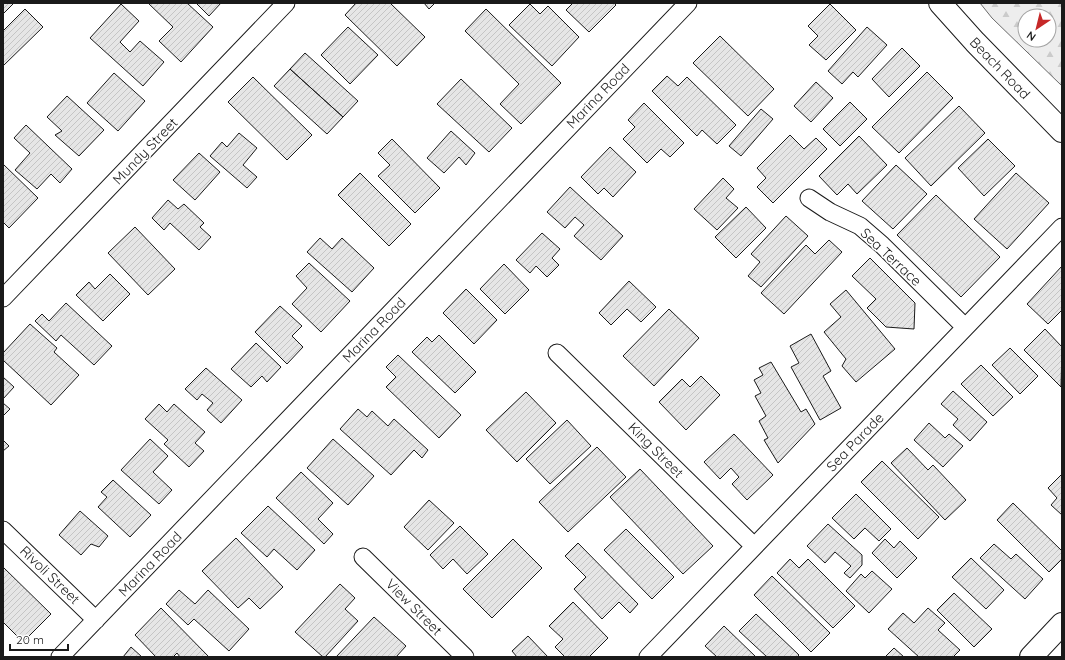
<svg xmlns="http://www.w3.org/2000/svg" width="1065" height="660" font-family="Quicksand,sans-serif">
	<defs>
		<pattern id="forest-firs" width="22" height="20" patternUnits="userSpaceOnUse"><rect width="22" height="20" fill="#ededed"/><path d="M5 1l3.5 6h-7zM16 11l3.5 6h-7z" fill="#cbcbcb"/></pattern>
		<pattern id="building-hatch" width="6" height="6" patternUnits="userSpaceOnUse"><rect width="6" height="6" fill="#e6e6e6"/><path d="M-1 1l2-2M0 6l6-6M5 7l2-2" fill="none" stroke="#c5c5c5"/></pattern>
	</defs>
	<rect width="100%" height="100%" fill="#fff"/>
	<!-- forest -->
	<path fill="url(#forest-firs)" stroke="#6a6a6a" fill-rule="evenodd" d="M980,3H1062V86L992,18ZM1025,16H1049V40H1025Z"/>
	<!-- building -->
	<path fill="url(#building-hatch)" stroke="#1a1a1a" d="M3,3H14L3,14Z
		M148,3H187L213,27L181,62L159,41L173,27Z
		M196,3H221L209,16Z
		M356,3H390L425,37L397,66L345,15Z
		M424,3H435L429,9Z
		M573,3H614L616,5L589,32L566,10Z
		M121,4L139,21L120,42L130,52L140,41L164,62L143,86L90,38Z
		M530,4L540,14L548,6L579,37L552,66L509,25Z
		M830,4L856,30L826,60L809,45L818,36L808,26Z
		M25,9L43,27L3,66V31Z
		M486,9L561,83L521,124L500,104L519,84L465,31Z
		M348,27L378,55L350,84L321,55Z
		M867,27L887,45L858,77L853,72L842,84L828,71Z
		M720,36L774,89L748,116L693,63Z
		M902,48L920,66L889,97L872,79Z
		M305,53L358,101L343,117L290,69Z
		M290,69L343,117L327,134L274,86Z
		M927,72L953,98L899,153L872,127Z
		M114,73L145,101L118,131L87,103Z
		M667,76L678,86L687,77L736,125L717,144L702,130L697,136L652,91Z
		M253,77L312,135L287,160L228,102Z
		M461,79L512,128L489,152L437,104Z
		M816,82L833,98L811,122L794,106Z
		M67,96L104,130L79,156L55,135L62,131L47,117Z
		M850,102L867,119L840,146L823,129Z
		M644,103L684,143L670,157L661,149L647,163L623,139L635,127L628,120Z
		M959,106L985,133L931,186L905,158Z
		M761,109L773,119L741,156L729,146Z
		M26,125L72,169L60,183L51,174L37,189L15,170L30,153L14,138Z
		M451,131L475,153L466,165L459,157L444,173L427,158Z
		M239,133L257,148L243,165L257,177L247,188L210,156L222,142L227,147Z
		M790,135L804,149L816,138L827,149L773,203L757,187L766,178L757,168Z
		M859,136L887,165L857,194L848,184L837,195L819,176Z
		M392,139L440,188L415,213L378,176L390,165L378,153Z
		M988,139L1015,166L984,196L958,168Z
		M610,147L636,172L613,197L604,188L598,194L581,177Z
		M199,153L220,172L195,200L173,180Z
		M3,164L38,198L9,228L3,222Z
		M896,165L927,194L893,229L862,201Z
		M360,173L411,224L389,246L338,195Z
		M1016,173L1049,203L1007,249L974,219Z
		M723,178L734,189L726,198L738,208L717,230L694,209Z
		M570,187L623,236L601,260L574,236L584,225L575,217L565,228L547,212Z
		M936,195L1000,257L961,297L897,235Z
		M168,200L178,209L184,204L204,223L200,227L211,237L199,250L170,223L164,230L152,218Z
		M746,207L766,228L736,258L715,237Z
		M786,216L808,236L761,287L748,276L760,262L751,254Z
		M135,227L175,269L148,295L108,253Z
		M542,233L560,249L552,258L559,265L547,277L536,266L530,273L516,260Z
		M320,238L332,249L342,238L374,268L352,292L307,252Z
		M829,240L842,252L784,314L761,293L806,245L815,254Z
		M870,258L915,303L914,329L886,327L867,308L876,299L852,276Z
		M309,263L350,301L321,332L292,304L307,288L296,276Z
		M504,264L529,290L505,314L480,289Z
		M1062,266V310L1048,324L1027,304Z
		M110,274L130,294L103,321L76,295L89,282L95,289Z
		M629,281L656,307L641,322L627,309L611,325L599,313Z
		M466,289L497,320L474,344L443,313Z
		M846,290L895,349L856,382L842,366L846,359L824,332L841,317L830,304Z
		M66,303L112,346L94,365L61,335L56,341L35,321L42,314L49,321Z
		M280,306L302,326L292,336L303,347L287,364L255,332Z
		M669,309L699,338L654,386L623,356Z
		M30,324L57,348L54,352L79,375L51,405L3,360V353Z
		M1045,329L1062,347L1061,387L1024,350Z
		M811,334L831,371L823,376L841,408L820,420L791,367L799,363L790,346Z
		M439,335L476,372L455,393L412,352L427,337L432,342Z
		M256,343L281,367L267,382L262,376L251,387L231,369Z
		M1010,348L1038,376L1020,394L992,365Z
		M398,355L461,415L439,438L386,387L396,377L386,367Z
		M771,362L801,412L806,409L815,424L778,463L764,440L768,438L759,421L766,416L755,396L761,393L754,380L763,375L759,368Z
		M981,365L1013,397L993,416L961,384Z
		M206,368L242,400L221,423L207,410L213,403L202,394L197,400L185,389Z
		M701,376L720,395L686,430L659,402L682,379L690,387Z
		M3,377L14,387L3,399Z
		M953,391L987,422L970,441L953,425L958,419L941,404Z
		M526,392L556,423L517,462L486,430Z
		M3,403L10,409L3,416Z
		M159,404L167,412L174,404L205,432L195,443L204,451L189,467L164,444L168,440L145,419Z
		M358,409L367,417L372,411L388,426L394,419L428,450L422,458L414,450L391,475L340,429Z
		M567,420L591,446L550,484L526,459Z
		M929,423L945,438L949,434L963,446L943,467L914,440Z
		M734,434L773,475L747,500L732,484L739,477L731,468L720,479L704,462Z
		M150,439L168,456L153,472L172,490L159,504L121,470Z
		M333,439L374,476L348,505L307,468Z
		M3,440L9,446L3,451Z
		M597,447L626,477L568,532L539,502Z
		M907,448L928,470L933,465L966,500L945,520L891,463Z
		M882,461L939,517L918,539L861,482Z
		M640,469L713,546L683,574L610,497Z
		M301,472L333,503L318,519L333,534L324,544L276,498Z
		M1062,474V515L1051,505L1057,498L1048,488Z
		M113,480L151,515L130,537L98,507L107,497L101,492Z
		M856,494L891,529L879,541L865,528L854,539L832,518Z
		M429,500L454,523L428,550L404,527Z
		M1013,503L1062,551V559L1049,572L997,520Z
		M268,506L315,550L297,570L274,549L267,557L241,533Z
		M80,511L108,536L99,547L91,544L81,555L59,535Z
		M828,524L862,555V565L850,578L844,573L851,566L835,552L825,563L807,546Z
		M460,526L488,554L467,574L453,559L443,569L430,555Z
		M626,529L674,577L652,599L604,550Z
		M236,538L283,587L260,609L249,598L238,608L202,571Z
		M513,539L542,568L492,618L463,589Z
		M885,539L894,548L900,541L917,558L897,578L872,553Z
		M578,543L638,604L630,613L619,602L602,619L574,589L586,577L565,556Z
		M994,544L1011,559L1016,554L1043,579L1025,599L980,558Z
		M971,558L1004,590L986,609L952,577Z
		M790,559L799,568L808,559L855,606L833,628L777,573Z
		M3,567L51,614L23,642L3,622Z
		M872,571L892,589L869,613L846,591L861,574L865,578Z
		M772,576L830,633L811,652L754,595Z
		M340,584L355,598L345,609L358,621L325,657H323L295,632Z
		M179,590L195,604L208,590L249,629L229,651L194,619L188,625L166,604Z
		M954,593L992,629L974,647L937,610Z
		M573,602L608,638L589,657H565L555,647L563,639L549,626Z
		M161,608L209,657H180L177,653L173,657H156L135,635Z
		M928,608L945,623L938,630L960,650L953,657H919L888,629L903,613L914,623Z
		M756,614L799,655L797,657H767L739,631Z
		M374,617L406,646L396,657H336Z
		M724,626L756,657H717L705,646Z
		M528,636L548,657H517L512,651Z
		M131,647L142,657H123Z
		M894,648L904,657H885Z"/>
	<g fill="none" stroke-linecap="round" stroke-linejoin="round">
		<!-- minor casing -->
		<g stroke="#1a1a1a" stroke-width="19">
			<path id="minor" d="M809,198L830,212L860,226L882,245L965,327
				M3,298L286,3
				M557,353L754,546
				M3,530L96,620
				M363,557L465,657
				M60,657L688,3
				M648,657L1062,227"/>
		</g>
		<!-- secondary casing -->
		<g stroke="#1a1a1a" stroke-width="24">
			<path id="secondary" d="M1031,657L1062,624"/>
		</g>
		<!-- primary casing -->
		<g stroke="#1a1a1a" stroke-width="24">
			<path id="primary" d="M940,3L975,42L1062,131"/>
		</g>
		<!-- minor -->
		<use href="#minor" stroke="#fff" stroke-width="17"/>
		<!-- secondary -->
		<use href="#secondary" stroke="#fff" stroke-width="22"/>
		<!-- primary -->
		<use href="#primary" stroke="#fff" stroke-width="22"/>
	</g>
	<g text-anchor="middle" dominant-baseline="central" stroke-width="3" stroke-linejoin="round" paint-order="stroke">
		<!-- street labels -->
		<g font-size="14" fill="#1a1a1a" stroke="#fff">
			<text transform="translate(1000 68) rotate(46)">Beach Road</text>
			<text transform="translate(598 96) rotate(-46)">Marina Road</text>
			<text transform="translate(145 151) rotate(-46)">Mundy Street</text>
			<text transform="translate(891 257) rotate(43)">Sea Terrace</text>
			<text transform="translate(374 330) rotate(-46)">Marina Road</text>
			<text transform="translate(855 442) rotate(-46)">Sea Parade</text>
			<text transform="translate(656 450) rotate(45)">King Street</text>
			<text transform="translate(150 564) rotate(-46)">Marina Road</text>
			<text transform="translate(50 575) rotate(44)">Rivoli Street</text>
			<text transform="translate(414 607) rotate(45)">View Street</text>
		</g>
	</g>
	<!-- border -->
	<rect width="1065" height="660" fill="none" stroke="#1a1a1a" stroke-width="8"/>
	<!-- north arrow -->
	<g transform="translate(1037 28) rotate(215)"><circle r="19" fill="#ffffff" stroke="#a3a3a3"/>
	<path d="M0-3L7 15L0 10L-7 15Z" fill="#c62828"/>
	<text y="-6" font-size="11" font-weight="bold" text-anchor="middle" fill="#1a1a1a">N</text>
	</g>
	<!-- scale -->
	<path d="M10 644v6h58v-6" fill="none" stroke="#1a1a1a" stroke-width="2"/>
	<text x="16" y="644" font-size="12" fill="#1a1a1a" stroke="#ffffff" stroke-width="3" paint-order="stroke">20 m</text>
</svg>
